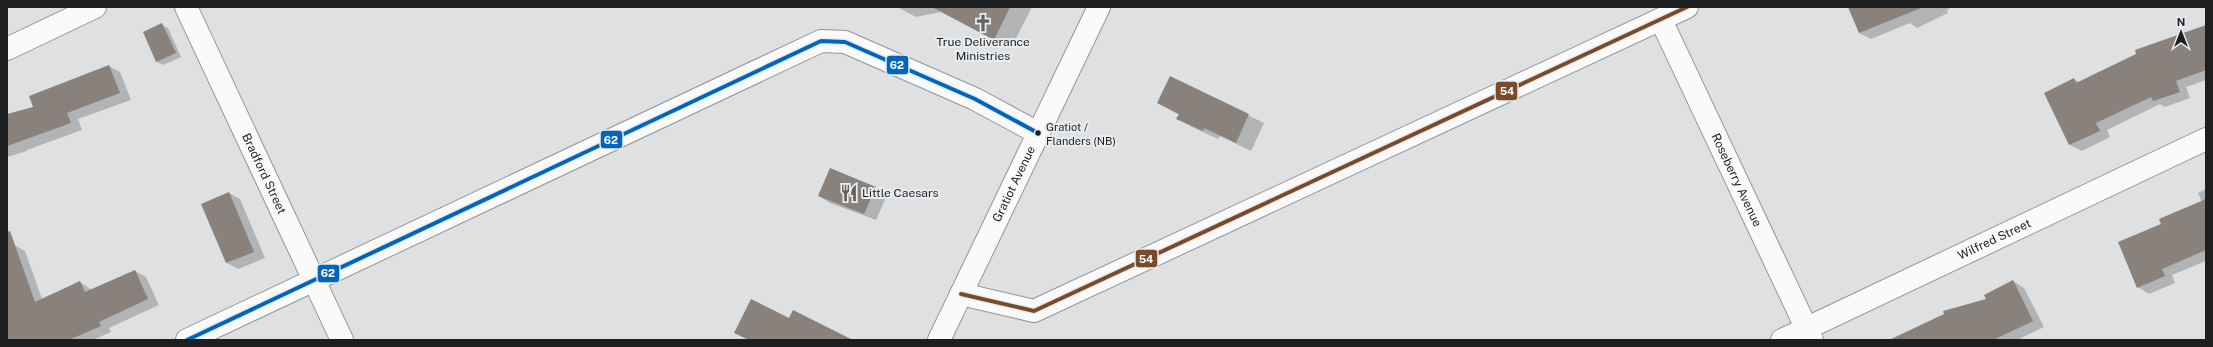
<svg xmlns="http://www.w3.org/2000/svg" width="2213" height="347" font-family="'Public Sans',sans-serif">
	<rect width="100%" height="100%" fill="#dee0e1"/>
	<!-- shadow -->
	<path fill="#0003" d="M897,7H1032L1011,48L941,12L916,17Z
		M1849,7H1952L1947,10L1948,13L1917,28L1910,23L1871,39L1859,33Z
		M162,25L168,28L181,57L163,65L157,62L144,33Z
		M2206,27V80L2186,87L2190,98L2165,107L2160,104L2107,130L2110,137L2082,151L2070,145L2045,93L2074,79L2079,82Z
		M109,66L120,72L131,100L78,119L82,130L27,150V151L7,157V115L34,108Z
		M1170,78L1264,123L1251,151L1220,136L1218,139L1192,127L1178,118L1179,115L1158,103Z
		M830,169L887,195L876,220L830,203L819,196Z
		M2206,189V261L2172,275L2175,283L2149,294L2138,287L2162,224L2202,202L2198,193Z
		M229,193L240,199L265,258L238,269L227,263Z
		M14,245L25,251L42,299L80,282L92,290L135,271L146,277L159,305L109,328L111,332L93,340H7V248Z
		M2013,281L2024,288L2044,327L2017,340H1902L1987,299Z"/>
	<!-- building -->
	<path fill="#88817c" d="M932,7H1010L994,40Z
		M1848,7H1921V8L1859,33Z
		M162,23L176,53L156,62L143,32Z
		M2206,25V70L2176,81L2180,92L2153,101L2151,97L2096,123L2100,131L2069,145L2044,93L2074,78L2076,83L2136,54L2135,50Z
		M109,65L120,93L67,113L71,123L7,146V114L33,107L29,96Z
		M1170,76L1249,114L1236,143L1204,128L1203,131L1176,119L1179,114L1157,103Z
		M830,168L876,187L864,214L818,196Z
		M229,192L254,252L226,263L201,204Z
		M2206,199V250L2162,269L2165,276L2137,288L2118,242L2161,224L2159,219Z
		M10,231L35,302L80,281L85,292L135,270L148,299L99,322L101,326L69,340H7V232Z
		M2013,280L2033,321L1993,340H1889L1944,314L1943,311L1986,299L1984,295Z
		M751,299L789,318L793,310L853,340H749L734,333Z"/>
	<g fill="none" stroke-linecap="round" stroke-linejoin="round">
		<!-- street casing -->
		<g stroke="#949596" stroke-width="24">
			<g id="street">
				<path id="s1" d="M186,7L342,340"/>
				<path id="s2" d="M1661,20L1812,340"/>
				<path d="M7,49L95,7"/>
				<path d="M961,294L1034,311L1687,7"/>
				<path d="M187,340L821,41L845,42L975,99L1038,133"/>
				<path id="s3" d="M1782,340L2206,139"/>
			</g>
		</g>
		<!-- primary casing -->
		<g stroke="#949596" stroke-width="24">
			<g id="primary">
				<path id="s4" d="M939,340L1099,7"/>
			</g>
		</g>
		<!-- street -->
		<use href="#street" stroke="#fafafa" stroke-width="22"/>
		<!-- primary -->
		<use href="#primary" stroke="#fafafa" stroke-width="22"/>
		<!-- bus-1 casing -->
		<g stroke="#eaedf0" stroke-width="7">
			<path id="bus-1" d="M961,294L1034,311L1687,7"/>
		</g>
		<!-- bus-2 casing -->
		<g stroke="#eaedf0" stroke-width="7">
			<path id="bus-2" d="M187,340L821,41L845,42L975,99L1038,133"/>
		</g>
		<!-- bus-1 -->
		<use href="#bus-1" stroke="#7a4b2a" stroke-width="4"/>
		<!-- bus-2 -->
		<use href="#bus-2" stroke="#0065bd" stroke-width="4"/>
	</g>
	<!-- icons -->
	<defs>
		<g id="church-bare" transform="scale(1.38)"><path d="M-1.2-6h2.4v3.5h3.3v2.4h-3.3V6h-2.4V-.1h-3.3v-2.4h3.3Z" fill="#616263" stroke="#eaedf0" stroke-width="2.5" paint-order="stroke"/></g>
		<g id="restaurant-bare" transform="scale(1.38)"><path d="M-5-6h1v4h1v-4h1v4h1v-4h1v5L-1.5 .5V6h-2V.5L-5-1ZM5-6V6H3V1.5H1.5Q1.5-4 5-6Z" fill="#616263" stroke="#eaedf0" stroke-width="2.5" paint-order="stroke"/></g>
	</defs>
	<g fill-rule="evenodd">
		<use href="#church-bare" x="983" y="23"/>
		<use href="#restaurant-bare" x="849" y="193"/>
	</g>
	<!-- markers -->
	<circle fill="#1d1e1f" stroke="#eaedf0" stroke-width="1.5" cx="1038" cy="133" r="3.5"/>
	<g text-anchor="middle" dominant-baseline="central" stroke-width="4" stroke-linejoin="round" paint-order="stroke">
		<!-- bus labels -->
		<g font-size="11" fill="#1d1e1f" stroke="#eaedf0" text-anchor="start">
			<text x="1046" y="127">Gratiot /<tspan x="1046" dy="14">Flanders (NB)</tspan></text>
		</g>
		<!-- poi labels -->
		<g font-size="12" fill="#1d1e1f" stroke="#eaedf0">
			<text x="983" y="42">True Deliverance<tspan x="983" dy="14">Ministries</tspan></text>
			<text x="862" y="193" text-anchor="start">Little Caesars</text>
		</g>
		<!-- street labels -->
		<g font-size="12" fill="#1d1e1f" stroke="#eaedf0">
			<text stroke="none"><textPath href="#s1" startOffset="184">Bradford Street</textPath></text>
			<text stroke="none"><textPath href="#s2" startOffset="177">Roseberry Avenue</textPath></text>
			<text stroke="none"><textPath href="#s4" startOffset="173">Gratiot Avenue</textPath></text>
			<text stroke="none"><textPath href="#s3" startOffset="235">Wilfred Street</textPath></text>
		</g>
	</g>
	<g stroke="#eaedf0" stroke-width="1.5">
		<rect x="886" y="55" width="23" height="20" rx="4" fill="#0065bd"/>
		<rect x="1495" y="81" width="23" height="20" rx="4" fill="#7a4b2a"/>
		<rect x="600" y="130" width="23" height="19" rx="4" fill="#0065bd"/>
		<rect x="1135" y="249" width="23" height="19" rx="4" fill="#7a4b2a"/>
		<rect x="317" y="264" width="23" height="19" rx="4" fill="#0065bd"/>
	</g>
	<g font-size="11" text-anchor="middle" font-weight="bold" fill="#fff">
		<text x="897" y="69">62</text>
		<text x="1507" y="95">54</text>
		<text x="611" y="144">62</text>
		<text x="1146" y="263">54</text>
		<text x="328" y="277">62</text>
	</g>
	<!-- border -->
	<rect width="2213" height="347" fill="none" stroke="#1d1e1f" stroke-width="16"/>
	<!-- north arrow -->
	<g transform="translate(2181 32)" stroke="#eaedf0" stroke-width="3" paint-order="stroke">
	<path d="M0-3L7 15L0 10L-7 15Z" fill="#1d1e1f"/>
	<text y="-6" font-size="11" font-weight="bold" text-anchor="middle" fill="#1d1e1f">N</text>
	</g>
</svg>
